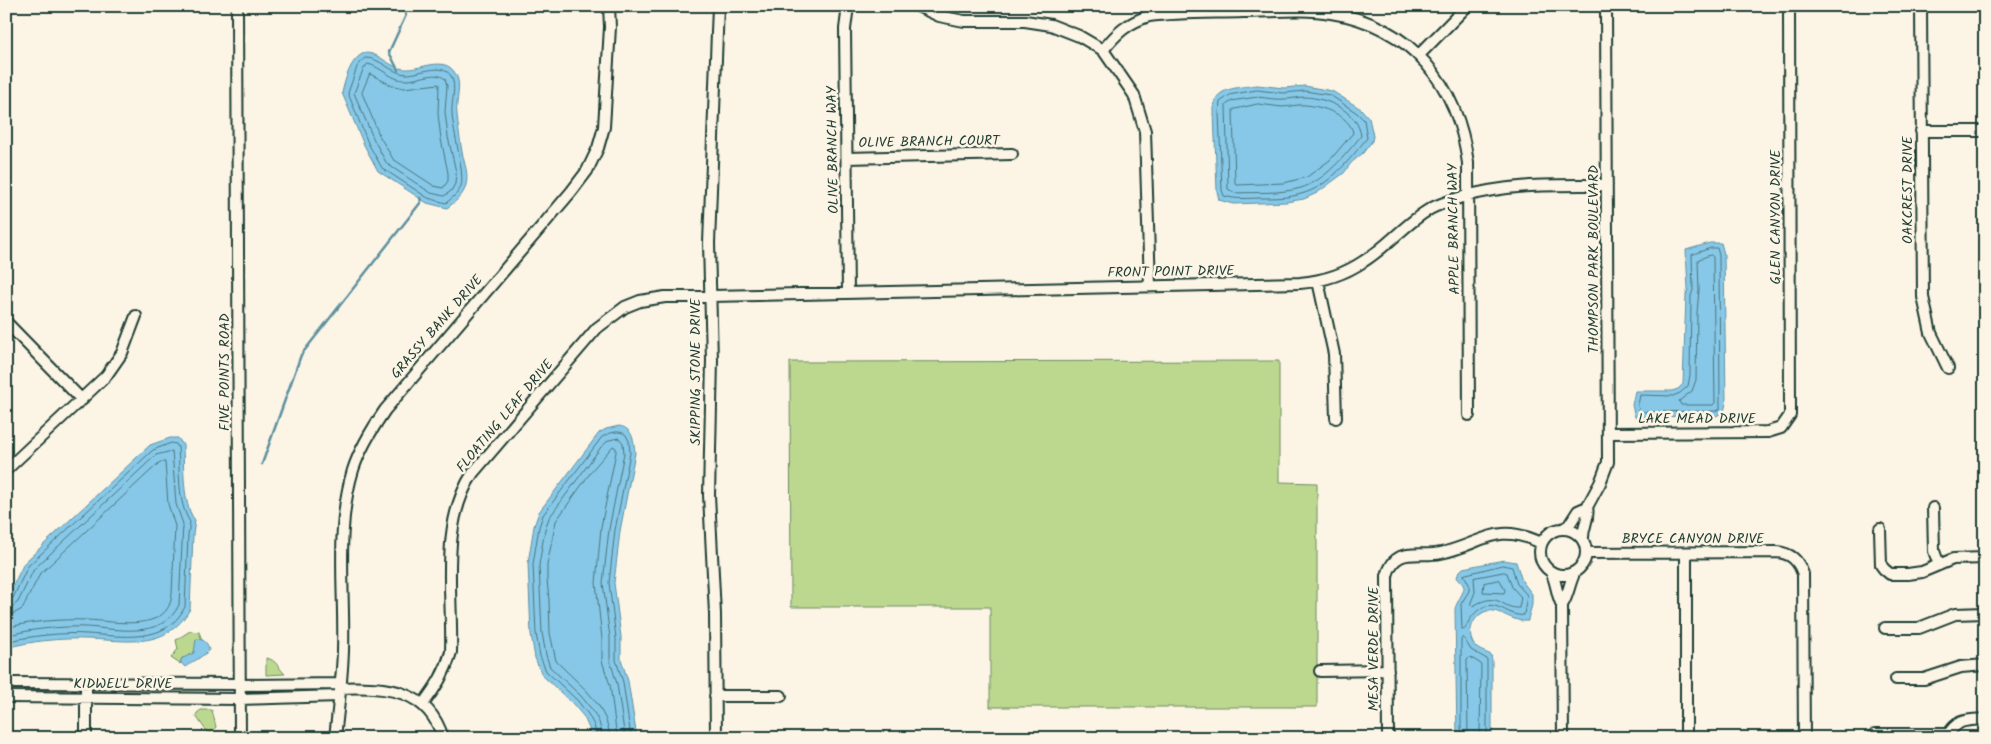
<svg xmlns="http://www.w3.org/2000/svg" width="1991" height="744" font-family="Kalam,sans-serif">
	<rect width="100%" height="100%" fill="#fcf5e5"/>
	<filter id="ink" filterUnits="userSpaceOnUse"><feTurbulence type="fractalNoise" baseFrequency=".02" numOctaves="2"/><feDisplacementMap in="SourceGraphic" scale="10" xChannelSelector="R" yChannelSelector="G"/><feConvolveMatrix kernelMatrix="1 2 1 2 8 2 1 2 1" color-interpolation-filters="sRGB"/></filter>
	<g filter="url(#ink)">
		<!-- green -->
		<path fill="#bcd88f" stroke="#6e8a62" d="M1279,361V482L1317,483V707H990V607H791L790,362Z
			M190,631L199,632L202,640H196C198,650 192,657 182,658L180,664L171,658L178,649L176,640Z
			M266,658C276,659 279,669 285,674L266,675Z
			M201,710H212L216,727L211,733L207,732L196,716L197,713Z"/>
		<!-- water -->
		<path fill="#87c8e8" stroke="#5d90a0" d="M364,53C380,52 389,68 405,69C421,70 444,55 455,73C463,84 455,101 457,114C458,127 460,139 462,152C464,163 469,173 466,185C464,195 455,202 447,208L427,203L378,171L364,145L342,93C345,80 350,59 364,53Z
			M1257,85L1284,88L1305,86L1332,91L1361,109L1369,118L1373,136L1372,141L1363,153L1351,163L1344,173L1317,193L1304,199L1286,202L1233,204L1219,200L1217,191L1214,112C1214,108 1214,103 1216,99C1221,87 1246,87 1257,85Z
			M1710,243H1721L1724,254L1726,403L1724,412L1716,416L1635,417L1632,405L1635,391H1672L1678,389L1683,384L1686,295L1688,289L1686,250Z
			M619,426C633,428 634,441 635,453L620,531L614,583L621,637V659L628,681L637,738H593L584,717L573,704L542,675L535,658L531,634L528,563L534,526L539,512L599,433L606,429Z
			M170,438H178L183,445C184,465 182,505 195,520L193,535L190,609C166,651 127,640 86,639C62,638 30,641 6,648V600L24,563L150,445Z
			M1504,560L1516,562L1522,581L1532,594V605L1528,619V621C1513,623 1499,608 1487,611C1473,615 1465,634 1475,646C1479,651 1486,652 1491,655L1492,660V738H1457L1455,609C1456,603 1465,591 1464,587C1463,583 1458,580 1457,577L1459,572L1463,568Z
			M196,639C203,639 208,642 209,650C205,655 191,663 185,667L181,663V659L194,653Z"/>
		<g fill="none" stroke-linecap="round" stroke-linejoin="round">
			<!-- shore -->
			<path stroke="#49757c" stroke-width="1" d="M365,58C380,57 391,74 407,74C420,74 442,62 451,76C457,86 451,102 452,114C453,130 465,174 461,186C459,193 452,198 446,203L428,198L382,168L368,143L348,93L357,67Z
				M368,64C382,67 391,81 407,80C419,80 436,70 445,79L447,86L445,112L448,137L456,172L455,184L451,191L444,196L431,193L387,164L374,140L354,93L363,70Z
				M370,74L391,85L404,88L439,84L438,114L441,139L448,173V181L443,188L434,186L393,159L380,137L362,93Z
				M1257,90L1283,93L1305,91L1330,95L1357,113L1364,120L1367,138C1350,159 1329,187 1301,194C1288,198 1275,198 1262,198C1249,198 1237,200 1224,196L1222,190L1219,112L1220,102L1230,95Z
				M1258,97C1267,98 1276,100 1285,99C1292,99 1298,97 1305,97C1327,98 1358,111 1361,136C1345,155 1326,180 1301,188C1280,194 1256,192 1235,193L1228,189L1226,105L1232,101Z
				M1258,104C1266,105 1274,106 1282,107C1289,107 1297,104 1305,105C1321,106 1350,115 1353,133L1330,160L1307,177L1284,183L1237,185L1235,183L1233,110Z
				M1711,248H1717L1719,255L1720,409L1716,411L1639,412L1638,405L1640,395L1673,396L1680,393L1688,386L1690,375L1691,296L1693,290L1692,255Z
				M1711,255L1713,257L1715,403L1713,405H1681L1679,401L1692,391L1696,380L1697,313L1699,290L1698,260Z
				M1503,565L1512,567L1517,584L1527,595L1524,615C1515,617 1507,610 1498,607C1482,600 1470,617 1465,629L1462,630L1461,604L1469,591V584L1464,575Z
				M1504,572L1507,573L1512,587L1521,597L1519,608C1500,609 1500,590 1473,606L1470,605L1475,592L1474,578Z
				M1500,580L1505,590L1504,593L1483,592L1484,583Z
				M6,601L13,598L28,566L153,450L171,443L176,444L178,447C180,471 177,502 190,522L188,535L185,607C166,645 122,636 87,634C64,632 29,636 6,642
				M6,607L13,606L18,602L34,569L156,455L172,451L176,504L183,524L179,605C162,640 118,629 87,627C64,626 28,629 6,636
				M6,615L15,613L22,609L40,574L160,462H165L168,504L175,526L172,594C169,634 114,621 87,620C63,619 30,621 6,628
				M597,738L594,725L588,714L577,700L546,671L540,656L536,634L533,564L539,527L543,515L602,437C609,433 619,429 626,435L629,441L630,453L615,530L609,583L616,638V660L623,682L631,738
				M603,738L599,722L593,711L581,696L550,667L546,655L542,633L539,565L545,529L549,518L601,447L609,440L619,438L623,443L624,453L609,529L603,583L610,638V660L617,684L625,738
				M611,738L606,720L599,706L587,691L556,661L550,633L549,600L547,580V565L556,521L593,469L613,446L616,448V452L601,527L596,583L602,639V661L610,685L617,738
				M1461,738V640L1463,637L1471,650L1487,659V738
				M1468,738L1467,660L1470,657L1481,664L1480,738"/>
			<!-- stream -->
			<path stroke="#5d90a0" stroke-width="2.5" d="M398,70L389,52L406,15L404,6
				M262,464L301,355L421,202L420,198"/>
			<!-- minor casing -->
			<g stroke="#1f3d34" stroke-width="14">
				<path id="minor" d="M237,6L240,738
					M917,6L939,16L964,21H1025L1051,25L1079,36L1103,50L1134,95L1145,131L1150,286
					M1921,6L1923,297L1931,333L1948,368
					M1103,50C1117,33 1127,23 1149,16C1180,12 1212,13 1243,12C1272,12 1302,8 1331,13C1411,25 1458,85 1468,163L1469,415
					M1419,55L1467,6
					M1921,131H1985
					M847,158L1012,154
					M1318,281L1334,354L1336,418
					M848,293L845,29L848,6
					M6,322L82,400
					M1608,433L1768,432L1781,428L1790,415L1789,6
					M6,470L106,376L122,353L136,316
					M1933,508L1934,551L1939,565
					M1540 552a23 23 0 1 1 46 0a23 23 0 1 1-46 0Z
					M1563,529L1569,525L1578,511L1587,507L1600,483L1608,462L1606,6
					M1880,529L1881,565L1884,569L1890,574H1908L1922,572L1953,559L1985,558
					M1583,540C1582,526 1590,520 1587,507
					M1586,553L1776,552C1791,553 1798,560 1803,574L1804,738
					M1686,553V738
					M1551,572C1557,583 1556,594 1562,605L1563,738
					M1562,605C1569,594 1569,583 1575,572
					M1885,628H1919L1955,614L1985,613
					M1320,671L1388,670
					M1896,679H1924L1961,667L1985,665
					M6,683L240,684
					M240,685L340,684
					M340,688C384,686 428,688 443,738
					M715,696H781
					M6,697L240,699L339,696
					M423,704C436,687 445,673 451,652C453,594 439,524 473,473L597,328L625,307L640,301L665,297L1300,283C1323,281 1345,274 1364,261C1388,246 1406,223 1430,209C1439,204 1449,201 1459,198C1508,183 1557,185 1607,185
					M1875,734H1948
					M86,738V683
					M335,738C338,709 342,680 343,651C345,591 335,529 353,470C360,448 372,429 385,410L571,192L587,171L598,148L604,127L610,27L609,6
					M716,738L715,614L709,495L712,360L709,243L718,6
					M1388,738L1387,576C1395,545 1418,558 1441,553C1483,544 1495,521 1541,543
					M1946,738C1957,719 1964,720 1985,719"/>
			</g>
			<!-- minor -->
			<use href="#minor" stroke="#fcf5e5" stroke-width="10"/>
		</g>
	</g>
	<g text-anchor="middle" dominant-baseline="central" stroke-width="5" stroke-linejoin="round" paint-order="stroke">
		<!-- street labels -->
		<g font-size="14" fill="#1f3d34" stroke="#fcf5e5">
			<text transform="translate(929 142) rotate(-1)">OLIVE BRANCH COURT</text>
			<text transform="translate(833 150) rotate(-91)">OLIVE BRANCH WAY</text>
			<text transform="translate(1908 190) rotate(-90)">OAKCREST DRIVE</text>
			<text transform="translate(1776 217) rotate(-90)">GLEN CANYON DRIVE</text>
			<text transform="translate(1454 229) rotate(-91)">APPLE BRANCH WAY</text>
			<text transform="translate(1594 259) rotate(-90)">THOMPSON PARK BOULEVARD</text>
			<text transform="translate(1171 272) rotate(-1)">FRONT POINT DRIVE</text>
			<text transform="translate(437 327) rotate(-49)">GRASSY BANK DRIVE</text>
			<text transform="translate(225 372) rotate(-90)">FIVE POINTS ROAD</text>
			<text transform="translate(696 372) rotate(-90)">SKIPPING STONE DRIVE</text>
			<text transform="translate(505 416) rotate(-50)">FLOATING LEAF DRIVE</text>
			<text x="1697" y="419">LAKE MEAD DRIVE</text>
			<text x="1693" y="539">BRYCE CANYON DRIVE</text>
			<text transform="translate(1374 649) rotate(-90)">MESA VERDE DRIVE</text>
			<text x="123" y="684">KIDWELL DRIVE</text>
		</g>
	</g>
	<!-- margin -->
	<rect width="1991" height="744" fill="none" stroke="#fcf5e5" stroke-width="25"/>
	<rect x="12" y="12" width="1966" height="719" fill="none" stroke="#1f3d34" stroke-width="2" filter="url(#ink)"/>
</svg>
